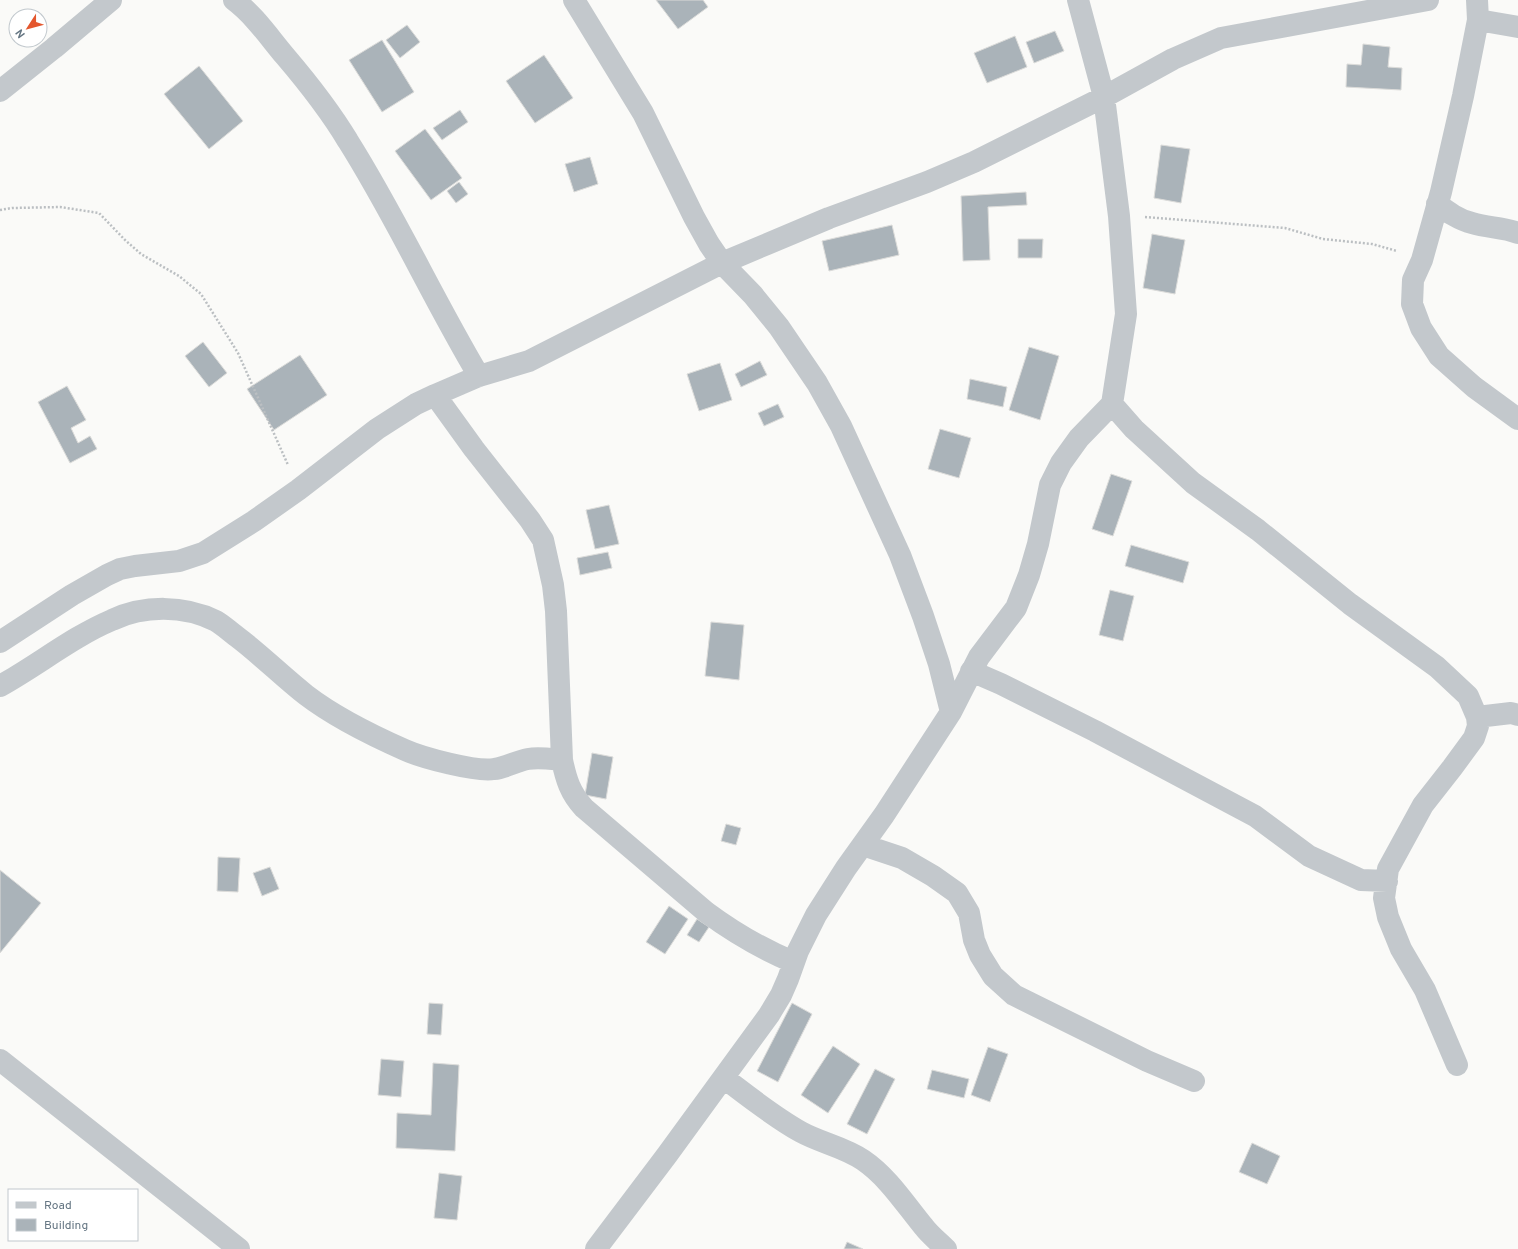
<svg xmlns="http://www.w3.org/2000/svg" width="1518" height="1249" font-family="Overpass,sans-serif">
	<rect width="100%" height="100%" fill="#fafaf8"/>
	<!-- building -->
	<path fill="#aab3b9" stroke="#dcdcda" d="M656,0H703L708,7L678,29Z
		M407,25L420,42L400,58L386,40Z
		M1055,31L1064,51L1034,63L1026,42Z
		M1015,36L1027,67L987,83L974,53Z
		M382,40L414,92L382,112L349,60Z
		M1363,44L1390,47L1388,67L1402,68L1401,90L1346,87L1347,64L1361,65Z
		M544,55L573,98L535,123L506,81Z
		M199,66L243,121L209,149L164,94Z
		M460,110L468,122L442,140L433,128Z
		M425,129L462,178L431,200L395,151Z
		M1161,145L1190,149L1181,203L1154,198Z
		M590,157L598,184L574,192L565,164Z
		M459,182L468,194L456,203L447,191Z
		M1026,192L1027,205L988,207L990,260L963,261L961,196Z
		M892,225L899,255L829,271L822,241Z
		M1152,234L1185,240L1175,294L1143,288Z
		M1018,239H1043L1042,258H1018Z
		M203,342L227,373L209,387L185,356Z
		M1029,347L1059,356L1040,420L1009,410Z
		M300,355L327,395L274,430L247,389Z
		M760,361L767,375L741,387L735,374Z
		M720,363L732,400L699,411L687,374Z
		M970,379L1007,387L1003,407L967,399Z
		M67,386L86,420L71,428L78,443L90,436L97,449L70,463L38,402Z
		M778,404L784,417L764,426L758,413Z
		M940,429L971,438L959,478L928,469Z
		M1111,474L1132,481L1113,536L1092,529Z
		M609,505L619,544L595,549L586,510Z
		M1131,545L1189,562L1183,583L1125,566Z
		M608,552L612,568L580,575L577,558Z
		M1110,590L1134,596L1123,641L1099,635Z
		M711,622L744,625L739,680L705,676Z
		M592,753L613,757L606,799L585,795Z
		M726,824L741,828L736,845L721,841Z
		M218,857L240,858L238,892L217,891Z
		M270,867L279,889L262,896L253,873Z
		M0,870L41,903L0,953Z
		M669,906L688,919L665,954L646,942Z
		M697,919L709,927L699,942L687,935Z
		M429,1003L443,1004L441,1035L427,1034Z
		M792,1003L812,1014L778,1082L757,1071Z
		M833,1046L860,1064L828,1113L801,1095Z
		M988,1047L1008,1054L990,1102L971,1095Z
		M381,1059L404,1061L401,1097L378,1095Z
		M433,1063L459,1065L455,1151L396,1148L397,1113L431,1115Z
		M875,1069L895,1079L867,1134L847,1124Z
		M932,1070L969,1079L964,1098L927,1089Z
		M1252,1143L1280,1156L1267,1184L1239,1172Z
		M439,1173L462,1176L457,1220L434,1218Z
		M847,1242L863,1249H844Z"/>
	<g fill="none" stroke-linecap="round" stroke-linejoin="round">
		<!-- path -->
		<path stroke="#bbbfc2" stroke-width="2.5" stroke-dasharray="2 2" stroke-linecap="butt" d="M0,210L12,208L60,207L99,213L125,240L141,254L179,276L201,294L238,353L288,465
			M1145,217L1285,228L1323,239L1372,244L1397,251"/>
		<!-- minor -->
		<path stroke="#c3c8cc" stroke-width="22" d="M234,0C254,15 269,37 285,56C308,83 330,111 348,141C396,217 433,299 479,376
			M574,0L643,113L694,217L709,244L722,263L753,295L779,327L817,383L841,426L900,555L923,616L939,664L951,712
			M1477,0L1478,20L1463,96L1441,192L1422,260L1413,280L1412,304L1421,328L1439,356L1474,387L1518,419
			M1478,20L1518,27
			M0,91L54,48L111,0
			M1437,204C1448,212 1459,220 1472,223C1488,228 1503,227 1518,233
			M435,395L474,449L530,520L543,540L553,585L556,611L562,760C566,779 570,793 584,808L706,912C733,932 762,949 793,962
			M1112,404L1134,429L1193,483L1258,530L1350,604L1437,667L1468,696L1477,717L1478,726L1474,738L1452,768L1423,805L1388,869L1384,898L1388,917L1401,949L1425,990L1457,1065
			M0,642L72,595L107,575L120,569L135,566L179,561L203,553L254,521L298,490L377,429L416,404L435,395L479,376L529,361L722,263L829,218L927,182L974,162L1104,97L1173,59L1221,38L1428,0
			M971,671L1001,684L1095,731L1255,816L1309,856L1361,880L1387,881
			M0,686C38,665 72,637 112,620C144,605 184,605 216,621C223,625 229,631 236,636C260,654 282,676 306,695C336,718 371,735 405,750C423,758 476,772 494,769C506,768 516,761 528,759C539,757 551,759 562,760
			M1477,717L1511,713L1518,715
			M863,845L902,858L933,876L957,893L969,913L974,940L980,955L993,976L1014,995L1147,1061L1194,1081
			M0,1060L239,1249
			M724,1078C749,1097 774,1117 801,1132C821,1143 844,1147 863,1160C888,1177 905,1204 924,1227C930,1235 939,1242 946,1249
			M596,1249L667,1155L769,1015L781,995L788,979L798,951L816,915L846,868L884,815L951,712L979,657L1016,608L1029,575L1038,544L1050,485L1061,463L1079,438L1112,404L1126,314L1119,216L1104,97L1078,0"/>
	</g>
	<!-- legend -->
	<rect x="8" y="1189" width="130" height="52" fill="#ffffff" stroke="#c1c8cd"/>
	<rect x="16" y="1202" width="20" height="6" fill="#c3c8cc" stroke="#c1c8cd"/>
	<text x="44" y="1209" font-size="12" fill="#657683">Road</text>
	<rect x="16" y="1219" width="20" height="12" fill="#aab3b9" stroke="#c1c8cd"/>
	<text x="44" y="1229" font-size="12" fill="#657683">Building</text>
	<!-- north arrow -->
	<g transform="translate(28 28) rotate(234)"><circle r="19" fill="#ffffff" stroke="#c1c8cd"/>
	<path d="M0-3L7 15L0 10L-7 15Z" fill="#e4572e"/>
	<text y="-6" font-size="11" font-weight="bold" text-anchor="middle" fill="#657683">N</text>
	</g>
</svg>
